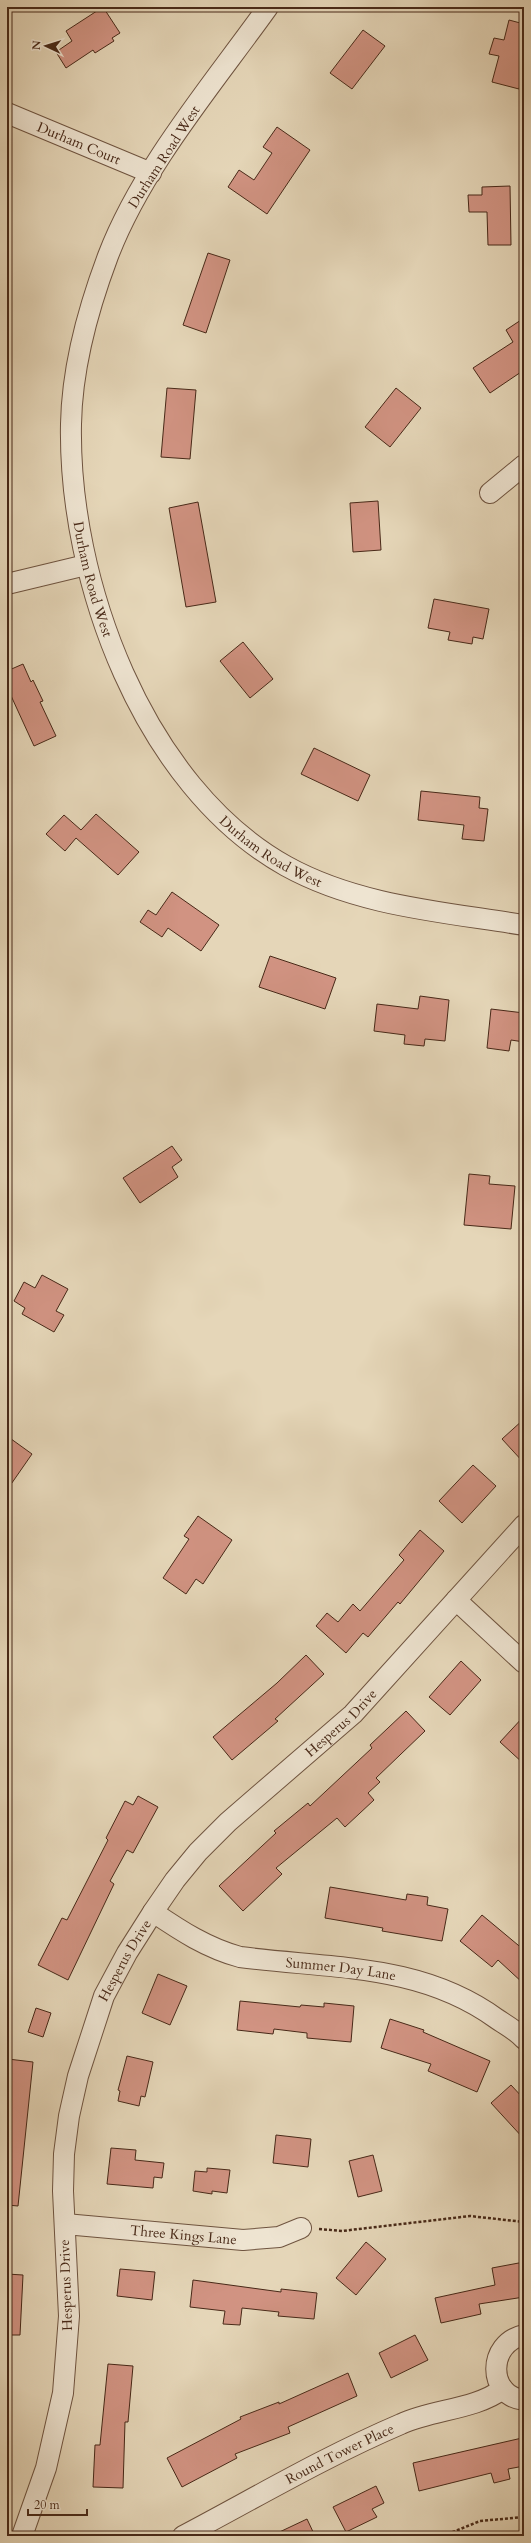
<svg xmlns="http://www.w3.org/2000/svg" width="531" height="2543" font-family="Cardo,serif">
	<rect width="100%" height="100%" fill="#e5d6b8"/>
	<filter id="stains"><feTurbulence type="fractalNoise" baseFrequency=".005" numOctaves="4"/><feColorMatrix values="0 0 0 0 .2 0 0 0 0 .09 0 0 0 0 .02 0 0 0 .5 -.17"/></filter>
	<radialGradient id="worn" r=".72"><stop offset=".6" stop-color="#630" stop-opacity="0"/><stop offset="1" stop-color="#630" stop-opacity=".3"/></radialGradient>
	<!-- building -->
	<path fill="#d19382" stroke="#482918" d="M103,7L120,33L112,38L114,41L95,53L93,50L66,68L56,52L72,41L66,31Z
		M509,20L524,24V68L519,89L492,82L499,56L489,54L494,38L504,40Z
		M363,30L385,46L352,89L330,73Z
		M277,127L310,150L267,214L228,187L239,170L254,180L272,153L263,147Z
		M510,186L511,245H488L487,212H469L468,195H482V187Z
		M208,253L230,260L206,333L183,325Z
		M524,318V370L490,393L473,368L513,342L506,330Z
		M167,388L196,390L190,459L161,457Z
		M396,388L421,408L390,447L365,427Z
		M378,501L381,550L353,552L350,503Z
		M198,502L216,602L186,607L169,508Z
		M434,599L489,609L483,639L473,637L472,644L448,640L450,632L428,628Z
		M243,642L273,679L250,698L220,661Z
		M23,664L31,682L33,680L43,701L40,702L56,736L34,746L7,687V671Z
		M314,748L370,775L358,801L301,774Z
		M421,791L480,797L479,808L488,809L484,841L462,839L464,825L418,820Z
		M96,814L139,852L118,875L76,838L65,851L46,834L64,815L81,830Z
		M172,892L219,925L201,951L168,928L162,937L140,922L148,910L156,915Z
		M270,956L336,978L325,1009L259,987Z
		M420,996L449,1000L445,1041L425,1039L424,1046L404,1044L405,1035L374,1031L377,1004L418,1009Z
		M491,1009L524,1013V1042L511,1040L509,1051L487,1048Z
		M172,1146L182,1160L172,1167L178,1177L140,1203L123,1178Z
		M469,1174L490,1176L489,1184L515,1186L511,1229L464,1225Z
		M42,1275L68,1289L56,1311L64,1315L54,1332L22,1314L25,1308L14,1301L24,1282L35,1288Z
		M524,1419V1463L502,1439Z
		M7,1436L32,1454L7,1490Z
		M473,1465L496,1486L462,1523L439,1501Z
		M198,1516L232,1540L203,1584L196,1579L186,1594L163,1578L189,1539L184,1536Z
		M420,1530L444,1551L400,1604L398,1602L368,1637L363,1633L346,1653L316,1626L327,1613L338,1622L353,1604L360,1611L404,1560L399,1555Z
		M306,1655L324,1674L275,1719L278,1721L232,1760L213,1737L277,1683Z
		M461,1661L481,1680L450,1715L429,1697Z
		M406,1711L425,1731L376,1778L380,1782L368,1793L374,1800L345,1827L337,1818L276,1868L282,1874L243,1911L219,1886L276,1833L274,1831L308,1803L310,1806L372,1748L370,1745Z
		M524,1716V1764L500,1742Z
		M138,1796L158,1807L133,1853L127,1850L110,1881L114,1884L68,1980L38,1965L62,1918L67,1920L108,1840L106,1838L125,1801L133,1805Z
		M330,1887L406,1900L407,1894L428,1897L427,1905L448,1909L442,1941L382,1931L383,1928L325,1918Z
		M482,1915L524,1950V1984L498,1960L492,1967L460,1941Z
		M158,1974L187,1986L170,2025L142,2013Z
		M240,2001L300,2007L301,2005L324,2007V2003L354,2006L351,2042L307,2038V2033L274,2029L273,2034L237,2030Z
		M36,2008L51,2013L43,2037L28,2032Z
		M390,2019L424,2030L423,2032L490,2061L477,2092L428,2071L431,2064L381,2048Z
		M127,2056L153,2062L145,2097L141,2096L139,2106L118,2101L120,2091L118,2090Z
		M8,2059L33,2062L18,2206L7,2205Z
		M511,2085L524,2099V2139L491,2103Z
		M276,2135L311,2139L308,2167L273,2163Z
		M111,2148L136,2150L135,2160L164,2163L162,2178L154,2177L153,2188L107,2184Z
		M373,2155L382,2191L358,2197L349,2161Z
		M207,2168L230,2170L227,2193L212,2191V2194L193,2191L195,2171L207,2172Z
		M366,2242L386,2259L356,2295L336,2278Z
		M524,2262V2297L479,2304L481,2314L441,2323L435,2298L495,2285L492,2268Z
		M120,2269L155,2272L152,2300L117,2296Z
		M7,2274L23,2275L20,2335H7Z
		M193,2280L281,2292V2289L317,2293L314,2319L278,2316L279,2312L242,2308L240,2325L223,2324L225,2311L190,2307Z
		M415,2335L428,2360L391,2378L379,2353Z
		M108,2364L133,2366L128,2422H125L123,2488L93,2487L95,2445H100Z
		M348,2373L357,2396L288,2427L290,2433L235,2454L237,2458L182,2487L167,2458L241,2419L240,2417L279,2402V2404Z
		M522,2438L524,2466L508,2469L510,2479L494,2483L491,2473L419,2491L413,2463Z
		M376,2486L384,2503L372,2509L377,2517L346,2532L333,2507Z
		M307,2519L315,2536H271Z"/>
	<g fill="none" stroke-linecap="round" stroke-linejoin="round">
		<!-- minor casing -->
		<g stroke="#6f5440" stroke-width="22">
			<g id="minor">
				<path id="s1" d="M268,7C213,84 142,167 108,256C88,309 72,367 71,424C68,580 143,786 286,866C358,906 444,912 524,925"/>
				<path id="s2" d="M7,113L151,173"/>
				<path d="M490,493L524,465"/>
				<path d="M7,584L86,565"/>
				<path d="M456,1600L524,1663"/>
				<path id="s3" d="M153,1912C181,1931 207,1948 240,1957C331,1969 420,1963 497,2019C506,2025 517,2031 524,2039"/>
				<path id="s4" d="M65,2224L243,2240L279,2237L301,2228"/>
				<path d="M524,2335C487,2343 487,2396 524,2400"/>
				<path id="s5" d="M22,2536L46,2468L63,2393L69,2316L63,2191L64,2154L69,2116L78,2076L104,1996L127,1953L153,1912L175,1880L198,1852L228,1822L353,1714L524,1525"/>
				<path id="s6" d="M183,2536C255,2498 326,2456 401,2424C434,2409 474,2410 503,2389"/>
			</g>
		</g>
		<!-- path -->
		<path stroke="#482918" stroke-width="2.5" stroke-dasharray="3 2" stroke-linecap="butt" d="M319,2229L342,2231L470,2216L524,2222
			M443,2536L480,2521L524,2517"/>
		<!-- minor -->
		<use href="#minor" stroke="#eee4d1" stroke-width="20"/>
	</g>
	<g text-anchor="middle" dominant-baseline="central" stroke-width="3" stroke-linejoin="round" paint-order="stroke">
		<!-- street labels -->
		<g font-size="14" fill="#482918" stroke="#eee4d1">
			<text stroke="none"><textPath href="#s2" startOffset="78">Durham Court</textPath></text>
			<text transform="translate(164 157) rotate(-57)">Durham Road West</text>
			<text stroke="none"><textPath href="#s1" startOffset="627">Durham Road West</textPath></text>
			<text stroke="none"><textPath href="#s1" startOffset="962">Durham Road West</textPath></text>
			<text stroke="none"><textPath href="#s5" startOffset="917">Hesperus Drive</textPath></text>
			<text stroke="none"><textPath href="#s5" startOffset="593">Hesperus Drive</textPath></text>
			<text stroke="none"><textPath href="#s3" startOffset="200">Summer Day Lane</textPath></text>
			<text stroke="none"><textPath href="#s4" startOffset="119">Three Kings Lane</textPath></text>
			<text transform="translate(66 2285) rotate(-92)">Hesperus Drive</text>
			<text stroke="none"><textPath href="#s6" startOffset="177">Round Tower Place</textPath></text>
		</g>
	</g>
	<!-- margin -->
	<rect width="531" height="2543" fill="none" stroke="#e5d6b8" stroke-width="24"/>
	<rect x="8" y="8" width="515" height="2527" fill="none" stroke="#482918" stroke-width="2"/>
	<rect x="12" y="12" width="507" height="2519" fill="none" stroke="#482918"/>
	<!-- north arrow -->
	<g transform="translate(46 46) rotate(274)" stroke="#eee4d1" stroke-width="3" paint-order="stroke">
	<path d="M0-3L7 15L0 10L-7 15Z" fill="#482918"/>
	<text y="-6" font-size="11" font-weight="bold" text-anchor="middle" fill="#482918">N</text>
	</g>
	<!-- scale -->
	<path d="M28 2509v6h59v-6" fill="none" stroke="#482918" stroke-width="2"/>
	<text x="34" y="2509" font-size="12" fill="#482918" stroke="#eee4d1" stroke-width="3" paint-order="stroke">20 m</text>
	<rect width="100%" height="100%" filter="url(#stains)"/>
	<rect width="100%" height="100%" fill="url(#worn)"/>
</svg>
